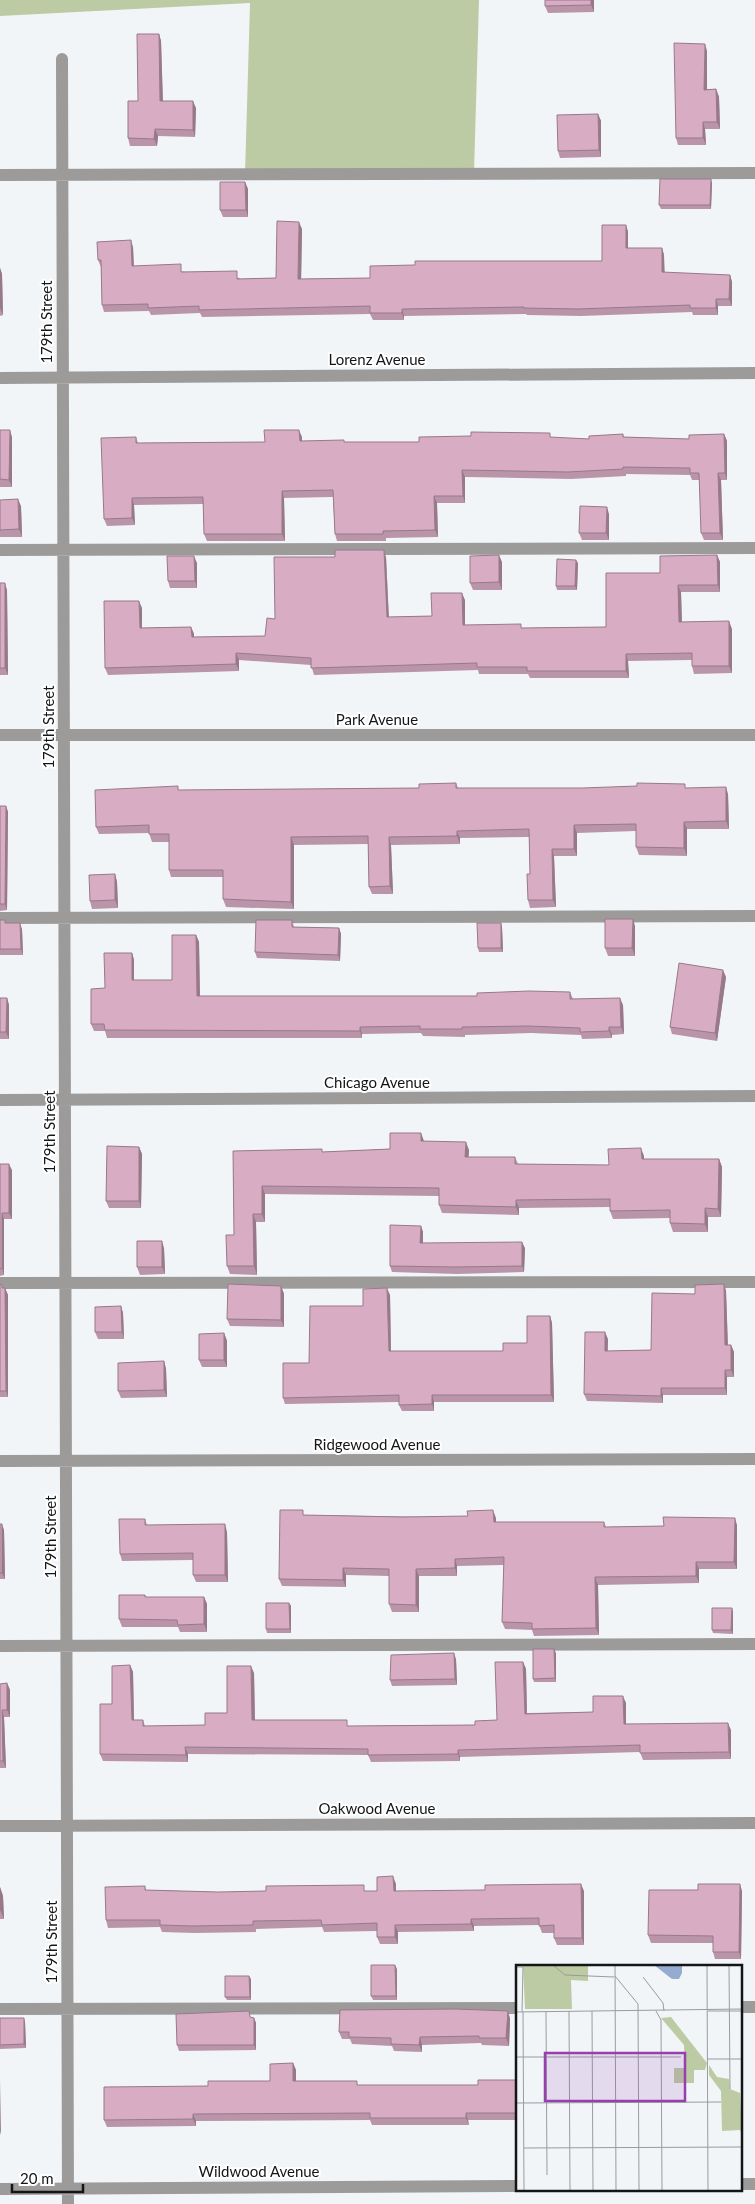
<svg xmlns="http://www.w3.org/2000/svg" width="755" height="2204" font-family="Lato,sans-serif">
	<rect width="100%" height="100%" fill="#f2f5f8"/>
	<!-- green -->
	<path fill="#bdcba4" d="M0,0H479L474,173L245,174L250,3L0,16Z"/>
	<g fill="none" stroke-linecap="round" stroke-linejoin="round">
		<!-- minor -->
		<path stroke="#9d9b9a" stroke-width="12" d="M62,59L68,2204
			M0,175L755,173
			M0,378L755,373
			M0,550L755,548
			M0,735H755
			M0,918L755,916
			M0,1100L755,1096
			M0,1283L755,1282
			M0,1461L755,1459
			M0,1646L755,1644
			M0,1826L755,1823
			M741,2007H755
			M0,2009L518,2008
			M741,2184H755
			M0,2189L518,2186"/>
	</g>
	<!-- wall -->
	<path fill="#ba95a9" d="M594,0V12L548,13L545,6Z
		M159,34L161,41L163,101L196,108L195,137L158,136L157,146H130L128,138Z
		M707,51V89H716L719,97L720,129H705L706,145H678L676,138Z
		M598,114L601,121V157L560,158L558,151Z
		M245,182L248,189V217H223L220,210Z
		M712,183L711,209H661L659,205Z
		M626,225L628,232V248H662L664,255V273L730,275L732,282V306H718V315H693L692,312L581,316L527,315L526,314L404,316V320H373L370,314L202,317L200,313L151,315L149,311L104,312L102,305L101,267L98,260L133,247L134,266L240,278V279L276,278L302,229L301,279L370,278L602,261Z
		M0,268L2,274L3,315L0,316Z
		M0,430L12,437V487H0Z
		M623,434L624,437L689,439L724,434L727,441V480H721L723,540H704L701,533L700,480H692L690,475L626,474V476L571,479L465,477V503H437L438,537L386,538V541H337L335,534L333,497L284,498L285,541H207L204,534L203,504L134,505L135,525L107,526L104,519L136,437L138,443L265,442L302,437V441L345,442H419L552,438L589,439Z
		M0,500L21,506L22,537H0Z
		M609,514V540H582L579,533Z
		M717,555L720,562V592H681L682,622L732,629V673L694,674L692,666V660L628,661L629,678H530L528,674H479L478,670L314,675L311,665L239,660V671L108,675L105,668L142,608V628L191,627L194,634V637L265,636L275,619L386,557L389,617L432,616L465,600V625L523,628L606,627L660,573Z
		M502,562V590H473L470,583Z
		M197,563V588H170L168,581Z
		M578,563L577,590H557L556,586Z
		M0,583L7,590L8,675H0Z
		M456,783L458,788H686L728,794L729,829H687V856L639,855L636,847V831L577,833V856H554L556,907L530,908L528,900L530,874L529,837L460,838V844L391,845L393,894H372L369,887L368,844L294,845V909L226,907L223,899V877H171L169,870V842H152L149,833L99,834L96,827L180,790L419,788Z
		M0,806H6L8,812L7,910L0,911Z
		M115,874L117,882L118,908L92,909L90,901Z
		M0,920L6,923L22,929L23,955H0Z
		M292,920L294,927L339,928L341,934L340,961L257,958L255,952Z
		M501,923L502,927L503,952H479L478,948Z
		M635,926V956H608L605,948Z
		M196,935L199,942L200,996H477L570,992L573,999L623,1005L624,1034L612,1035V1038L582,1039L581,1035L531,1033L465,1035V1037L423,1036L421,1033L362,1034V1038H107L105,1031H94L91,1024L105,988L132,953L134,960V980H172Z
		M726,977L717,1041L672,1034L670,1027Z
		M0,998H7L9,1005V1039H0Z
		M424,1141L469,1150L468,1157H515L518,1164L609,1165L644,1156V1159H719L722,1167L721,1217H708V1232H673L670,1223V1218L613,1219L610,1211V1207L519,1208V1215L442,1213L439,1205V1196L265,1194V1222H256L257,1275L230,1274L227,1266L234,1235L233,1151L323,1152L390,1149Z
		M139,1147L142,1154L141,1208H109L106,1201Z
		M0,1164L12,1170V1219H4V1275L0,1276Z
		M421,1226L423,1232V1243L525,1248L524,1272L457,1274L392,1272L390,1266Z
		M164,1248L165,1274L140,1275L137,1267Z
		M0,1284L2,1285L4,1288H5L8,1295V1397H0Z
		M724,1284L726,1291L728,1345H731L734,1352V1377H727V1395H663V1403L587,1401L584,1394L608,1339V1351L651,1350L695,1294Z
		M281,1286L284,1294V1327L230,1326L227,1319Z
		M390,1295L391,1351H503L527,1343L550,1316L552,1323L554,1402H434V1411H402L399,1405V1402L285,1404L283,1398L309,1363L363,1306Z
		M121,1306L123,1313L124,1339H98L95,1332Z
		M224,1333L227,1341V1367H202L199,1360Z
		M164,1361L166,1369L167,1397L121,1398L118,1391Z
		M305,1515L496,1518V1522H604L606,1527L737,1525V1569H699V1583L598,1585L599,1635L534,1636L532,1630L505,1629L502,1622L504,1565L457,1566V1576H419V1612H392L389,1604V1576L346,1575V1587L282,1586L279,1579Z
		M145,1519L147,1525L227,1532L228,1582H196L193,1575V1560L122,1561L120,1554Z
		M0,1524L4,1530L5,1579H0Z
		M145,1595L146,1597H204L207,1604V1632H180L178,1627H122L119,1619Z
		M289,1603L291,1606V1633H267L266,1629Z
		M732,1608L733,1612V1634L713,1633L712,1630Z
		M556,1653V1682H534L533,1679Z
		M456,1659L457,1685L392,1686L390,1680Z
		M523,1662L526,1669L527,1713L593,1712L626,1703V1724L731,1730V1759L643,1760L640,1752L460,1757V1761L371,1762L368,1755L188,1754V1762L103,1761L100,1754L112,1704L130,1665L133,1672L134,1720H143L145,1726L205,1725L227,1713L254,1673L255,1720L350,1726L475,1725L497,1720Z
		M7,1683L10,1690V1717H4L6,1768H0V1684Z
		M396,1884V1891H584V1945H557L554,1938V1933H542L539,1925L474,1926V1931L398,1932V1944H380L377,1937V1931L324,1932L322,1927L256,1929V1932L194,1933L162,1932L160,1927L108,1928L106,1920L145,1886L146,1890L218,1892L366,1891H377Z
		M0,1887L3,1896L4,1919H0Z
		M742,1891L741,1959H715L713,1952V1943H651L648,1935Z
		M397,1969V2000H373L371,1996Z
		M251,1979V2000H227L225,1997Z
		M508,2011L510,2019L509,2046L482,2045L481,2043L422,2045V2052L394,2051L392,2046L352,2044L350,2039H342L339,2032Z
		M252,2017L254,2018L256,2023V2050L179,2051L177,2045Z
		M0,2018L25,2022L26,2048L0,2049Z
		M293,2063L296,2070V2081L359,2085H478L518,2080V2120H468L469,2125H372L370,2120L196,2121V2126L107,2127L104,2120L208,2086L270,2081Z"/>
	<!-- shaded-wall -->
	<path fill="#977989" d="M591,0H594V12L591,5Z
		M159,34L161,41L163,108L160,101Z
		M705,44L707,51V97L704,90Z
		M716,89L719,97L720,129L717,122Z
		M193,101L196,108L195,137L193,130Z
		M598,114L601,121V157L599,150Z
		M703,122L705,129L706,145L703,138Z
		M155,129L158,136L157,146L154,139Z
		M711,179L712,183L711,209L710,205Z
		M245,182L248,189V217L246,210Z
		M299,222L302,229L301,286L298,279Z
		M626,225L628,232V255L626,248Z
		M131,240L133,247L134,273L132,266Z
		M662,248L664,255L665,279L662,272Z
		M0,268L2,274L3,315L0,308Z
		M730,275L732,282V306L729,299Z
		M716,299L718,306V315L716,308Z
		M402,309L404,316V320L402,313Z
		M10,430L12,437V487L9,480Z
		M299,430L302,437V448L300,441Z
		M724,434L727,441V480L725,473Z
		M462,470L465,477V503L463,496Z
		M718,473L721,480L723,540L720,533Z
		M282,491L284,498L285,541L282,534Z
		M434,496L437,503L438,537L435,530Z
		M132,498L134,505L135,525L132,518Z
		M18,499L21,506L22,537L19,529Z
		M607,507L609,514V540L606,533Z
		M384,550L386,557L389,624L387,617Z
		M499,555L502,562V590L499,582Z
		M717,555L720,562V592L718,585Z
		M194,556L197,563V588L195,581Z
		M576,560L578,563L577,590L575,586Z
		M5,583L7,590L8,675L5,668Z
		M678,585L681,592L682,629L679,622Z
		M462,593L465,600V632L463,625Z
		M139,601L142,608V635L140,628Z
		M729,621L732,629V673L729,666Z
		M191,627L194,634V644L192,637Z
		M236,653L239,660V671L236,664Z
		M626,654L628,661L629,678L626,671Z
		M726,787L728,794L729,829L726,821Z
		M6,806L8,812L7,910L5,904Z
		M684,822L687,829V856L684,848Z
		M574,825L577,833V856L574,849Z
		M457,831L460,838V844L457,836Z
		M291,837L294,845V909L291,902Z
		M389,837L391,845L393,894L390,886Z
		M552,849L554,856L556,907L553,900Z
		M115,874L117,882L118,908L115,900Z
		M633,919L635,926V956L632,948Z
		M20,923L22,929L23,955L21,949Z
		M501,923L502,927L503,952L501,948Z
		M339,928L341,934L340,961L338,955Z
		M196,935L199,942L200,1003L197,996Z
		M132,953L134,960V988L132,980Z
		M723,970L726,977L717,1041L715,1033Z
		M7,998L9,1005V1039L6,1032Z
		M620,998L623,1005L624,1034L621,1027Z
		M360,1027L362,1034V1038L360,1031Z
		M609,1027L612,1035V1038L609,1031Z
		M421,1133L424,1141V1149L421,1141Z
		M466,1142L469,1150L468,1166L465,1157Z
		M139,1147L142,1154L141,1208L139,1201Z
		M641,1148L644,1156V1167L642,1159Z
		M719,1159L722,1167L721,1217L718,1209Z
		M9,1164L12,1170V1219L9,1213Z
		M262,1186L265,1194V1222L262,1214Z
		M516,1200L519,1208V1215L516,1207Z
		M705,1208L708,1217V1232L705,1224Z
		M2,1213L4,1219V1275L2,1268Z
		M253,1214L256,1222L257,1275L254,1266Z
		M421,1226L423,1232V1250L420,1243Z
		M162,1241L164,1248L165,1274L162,1267Z
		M522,1242L525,1248L524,1272L522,1266Z
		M724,1284L726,1291L728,1352L725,1345Z
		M281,1286L284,1294V1327L281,1320Z
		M5,1288L8,1295V1397L6,1391Z
		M387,1288L390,1295L391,1358L389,1351Z
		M121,1306L123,1313L124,1339L122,1332Z
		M550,1316L552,1323L554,1402L551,1395Z
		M605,1332L608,1339L607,1358L605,1351Z
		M224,1333L227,1341V1367L224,1360Z
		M731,1345L734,1352V1377L731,1370Z
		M164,1361L166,1369L167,1397L164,1390Z
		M725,1370L727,1377V1395L725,1388Z
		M661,1388L663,1395V1403L661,1396Z
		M432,1395L434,1402V1411L432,1404Z
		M493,1510L496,1518V1530L494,1522Z
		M735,1518L737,1525V1569L734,1562Z
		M2,1524L4,1530L5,1579L2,1573Z
		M225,1524L227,1532L228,1582L225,1575Z
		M455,1559L457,1566V1576L455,1568Z
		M696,1562L699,1569V1583L696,1576Z
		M343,1568L346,1575V1587L343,1580Z
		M416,1569L419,1576V1612L416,1605Z
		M595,1577L598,1585L599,1635L596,1628Z
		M204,1597L207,1604V1632L204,1624Z
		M289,1603L291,1606V1633L290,1629Z
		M732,1608L733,1612V1634L731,1630Z
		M554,1649L556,1653V1682L555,1678Z
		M454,1653L456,1659L457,1685L455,1679Z
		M523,1662L526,1669L527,1720L525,1714Z
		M130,1665L133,1672L134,1727L132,1720Z
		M251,1666L254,1673L255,1727L252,1720Z
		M7,1683L10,1690V1717L7,1710Z
		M623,1696L626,1703V1731L624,1724Z
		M2,1710L4,1717L6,1768L3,1761Z
		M728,1723L731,1730V1759L729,1752Z
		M185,1747L188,1754V1762L186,1755Z
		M458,1750L460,1757V1761L458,1754Z
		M393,1876L396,1884V1898L394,1891Z
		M581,1884L584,1891V1945L582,1938Z
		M740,1884L742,1891L741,1959L739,1952Z
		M0,1887L3,1896L4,1919L0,1910Z
		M471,1919L474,1926V1931L471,1924Z
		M395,1925L398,1932V1944L395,1937Z
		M395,1965L397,1969V2000L396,1996Z
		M249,1976L251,1979V2000L250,1997Z
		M508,2011L510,2019L509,2046L506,2038Z
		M24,2018L25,2022L26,2048L24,2044Z
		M254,2018L256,2023V2050L254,2045Z
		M420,2037L422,2045V2052L419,2045Z
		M293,2063L296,2070V2088L293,2081Z
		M0,2078V2080L1,2135L0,2131Z
		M741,2085L742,2087V2121L741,2119Z
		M466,2113L468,2120L469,2125L466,2118Z
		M193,2114L196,2121V2126L193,2119Z"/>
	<!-- building -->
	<path fill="#d8adc4" stroke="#977989" d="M545,0H591V5L545,6Z
		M137,34H159L160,101H193V130L155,129L154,139L128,138V101H138Z
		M674,43L705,44L704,90L716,89L717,122H703V138H676Z
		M598,114L599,150L558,151L557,115Z
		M660,179H711L710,205H659Z
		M220,182H245L246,210H220Z
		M277,221L299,222L298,279L370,278V266L415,265V261H602V225H626V248H662V272L730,275L729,299H716V308H690V305L578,309L524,308V307L402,309V313H370V306L199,310V306L148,308V304L102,305L101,260H98L97,242L131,240L132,266L181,264V272L237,271V279L276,278Z
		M0,430H10L9,480L0,479Z
		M264,430H299L300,441L344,440V442H419V437L471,436V432L550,433V437L589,439V436L623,434V437L689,439V435L724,434L725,473H718L720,533H701L699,473H690V468L623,467V469L568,472L462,470L463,496H434L435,530L383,531V534H335L333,490L282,491V534H204L203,497L132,498V518L104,519L101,438L136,437V443L265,442Z
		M18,499L19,529L0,530V500Z
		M580,506L607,507L606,533H579Z
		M335,550H384L387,617L432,616L431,593H462L463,625L521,624V628L606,627V573H660V556L717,555L718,585H678L679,622L729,621V666H692V653L626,654V671H527V667H477V663L311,668V658L236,653V664L105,668L104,601H139L140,628L191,627L192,637L265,636L267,618L275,619L274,557H335Z
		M499,555V582L470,583V556Z
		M167,556H194L195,581H168Z
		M557,559L576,560L575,586H556Z
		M0,583H5V668H0Z
		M456,783V788H582L637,786V783L685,784V788L726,787V821L684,822V848L636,847V824L574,825V849H552L553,900H528L527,874H530L529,829L457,831V836L389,837L390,886L369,887L368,836L291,837V902L223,899V870H169V834H149V825L96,827L95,790L178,786V790L419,788V784Z
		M0,806H6L5,904H0Z
		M115,874V900L90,901L89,875Z
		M605,919H633L632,948H605Z
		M0,920H5V923H20L21,949H0Z
		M256,920H292V927L339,928L338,955L255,952Z
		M477,923H501V948H478Z
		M172,935H196L197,996H477V993L529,991L570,992V999L620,998L621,1027H609V1031L580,1032V1028L528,1026L462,1027V1029H420V1026L360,1027V1031L105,1030L104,1024H91V989L105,988L104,953H132V980H172Z
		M679,963L723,970L715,1033L670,1027Z
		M0,998H7L6,1032H0Z
		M390,1133H421V1141L466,1142L465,1157H515V1164L609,1165L608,1149L641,1148L642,1159H719L718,1209L705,1208V1224L670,1223V1210L610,1211V1199L516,1200V1207L439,1205V1188L262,1186V1214H253L254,1266H227L226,1235H234L233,1151L322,1149V1152L390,1149Z
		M107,1146L139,1147V1201H106Z
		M0,1164H9V1213H2V1268L0,1269Z
		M390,1225L421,1226L420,1243L522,1242V1266L455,1267L390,1266Z
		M137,1241H162V1267H137Z
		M0,1284L2,1285V1288H5L6,1391H0Z
		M228,1284L281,1286V1320L227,1319Z
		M724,1284L725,1345H731V1370H725V1388H661V1396L584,1394L585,1332H605V1351L651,1350L652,1293L695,1294V1285Z
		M387,1288L389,1351H503V1343H527V1316H550L551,1395H432V1404L399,1405V1395L283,1398V1363H309L310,1306H363V1289Z
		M121,1306L122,1332H95V1307Z
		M224,1333V1360H199V1334Z
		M164,1361V1390L118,1391V1363Z
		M280,1510H303V1515L403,1517L468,1516L467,1511L493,1510L494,1522H604V1527L664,1526L663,1517L735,1518L734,1562H696V1576L595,1577L596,1628L532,1629V1623L502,1622L504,1557L455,1559V1568L416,1569V1605L389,1604V1569L343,1568V1580L279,1579Z
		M119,1519H145V1525L225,1524V1575H193V1553L120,1554Z
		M0,1524H2V1573H0Z
		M119,1595H145V1597H204V1624L178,1625L177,1620L119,1619Z
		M266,1603H289L290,1629H266Z
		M712,1608H732L731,1630H712Z
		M533,1649H554L555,1678L533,1679Z
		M454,1653L455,1679L390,1680L391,1655Z
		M495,1662H523L525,1714L593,1712V1696H623L624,1724L728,1723L729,1752L640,1753V1745L458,1750V1754L368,1755V1749L185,1747L186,1755L100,1754V1704H112V1666L130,1665L132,1720H143V1726L205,1725V1713H227V1666H251L252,1720H347V1726L475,1725V1721L497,1720Z
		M7,1683V1710H2L3,1761H0V1684Z
		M393,1876L394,1891L485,1890V1885L581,1884L582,1938H554V1925L539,1926V1918L471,1919V1924L395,1925V1937H377V1923L322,1925L321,1920L253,1921V1925L192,1926L160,1925V1920H106L105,1887L145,1886V1890L218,1892L266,1891V1886L364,1885V1891H377V1877Z
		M698,1884H740L739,1952H713V1936L648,1935L649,1890H698Z
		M371,1965H395L396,1996H371Z
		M225,1976H249L250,1997H225Z
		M456,2009L508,2011L506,2038H479V2036L420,2037L419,2045L391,2044V2038L349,2037V2032H339L340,2010Z
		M249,2011L250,2017L254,2018V2045H177L176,2014Z
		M0,2018H24V2044L0,2045Z
		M293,2063V2081H357V2085H478V2080H518V2113H466V2118H370V2113L193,2114V2119L104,2120V2087L208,2086V2081H270V2064Z"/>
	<g text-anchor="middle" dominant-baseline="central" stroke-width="4" stroke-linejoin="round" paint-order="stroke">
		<!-- street labels -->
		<g font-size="15" fill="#141516" stroke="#fff">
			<text transform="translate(46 322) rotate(-90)">179th Street</text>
			<text x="377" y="359">Lorenz Avenue</text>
			<text x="377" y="719">Park Avenue</text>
			<text transform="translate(48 727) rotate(-90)">179th Street</text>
			<text x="377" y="1082">Chicago Avenue</text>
			<text transform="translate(49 1132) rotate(-90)">179th Street</text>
			<text x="377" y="1444">Ridgewood Avenue</text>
			<text transform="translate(50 1537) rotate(-90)">179th Street</text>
			<text x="377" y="1808">Oakwood Avenue</text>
			<text transform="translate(51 1942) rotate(-90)">179th Street</text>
			<text x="259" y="2171">Wildwood Avenue</text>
		</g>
	</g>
	<!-- overview -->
	<g transform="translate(516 1965)">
		<rect width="226" height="226" fill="#f2f5f8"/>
		<path d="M7,0H72V16L55,15L56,44H9ZM155,52L191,98L189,105H178V118H158V103H169L168,80L145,53ZM193,100L201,112L213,114L214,124L224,128L226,170L224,165L206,166L205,126L193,110Z" fill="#bdcba4"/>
		<path d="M138,0H166V8L163,14H156Z" fill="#96abd0"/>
		<path fill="none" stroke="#999b9e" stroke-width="1" d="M37,0L49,10L98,12M99,0L100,226M191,0L192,226M213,0L214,124M0,2H7L6,47M99,11L122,39L123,226M127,12L147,38L148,46M30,46L31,210M53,46L54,226M76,46L77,226M140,46L145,55L146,226M192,46H227M0,47L227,44M7,47L8,226M0,92H165M191,94H227M0,138L205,137M8,183L227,182"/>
		<path fill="#9640ad" fill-opacity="0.15" stroke="#9640ad" stroke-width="2.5" d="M29,88H169V136H29Z"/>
		<rect width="226" height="226" fill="none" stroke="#141516" stroke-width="2.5"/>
	</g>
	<!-- scale -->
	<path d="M12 2184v8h71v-8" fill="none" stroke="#141516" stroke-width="2.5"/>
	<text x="20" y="2184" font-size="15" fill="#141516" stroke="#ffffff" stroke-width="4" paint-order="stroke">20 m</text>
</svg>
